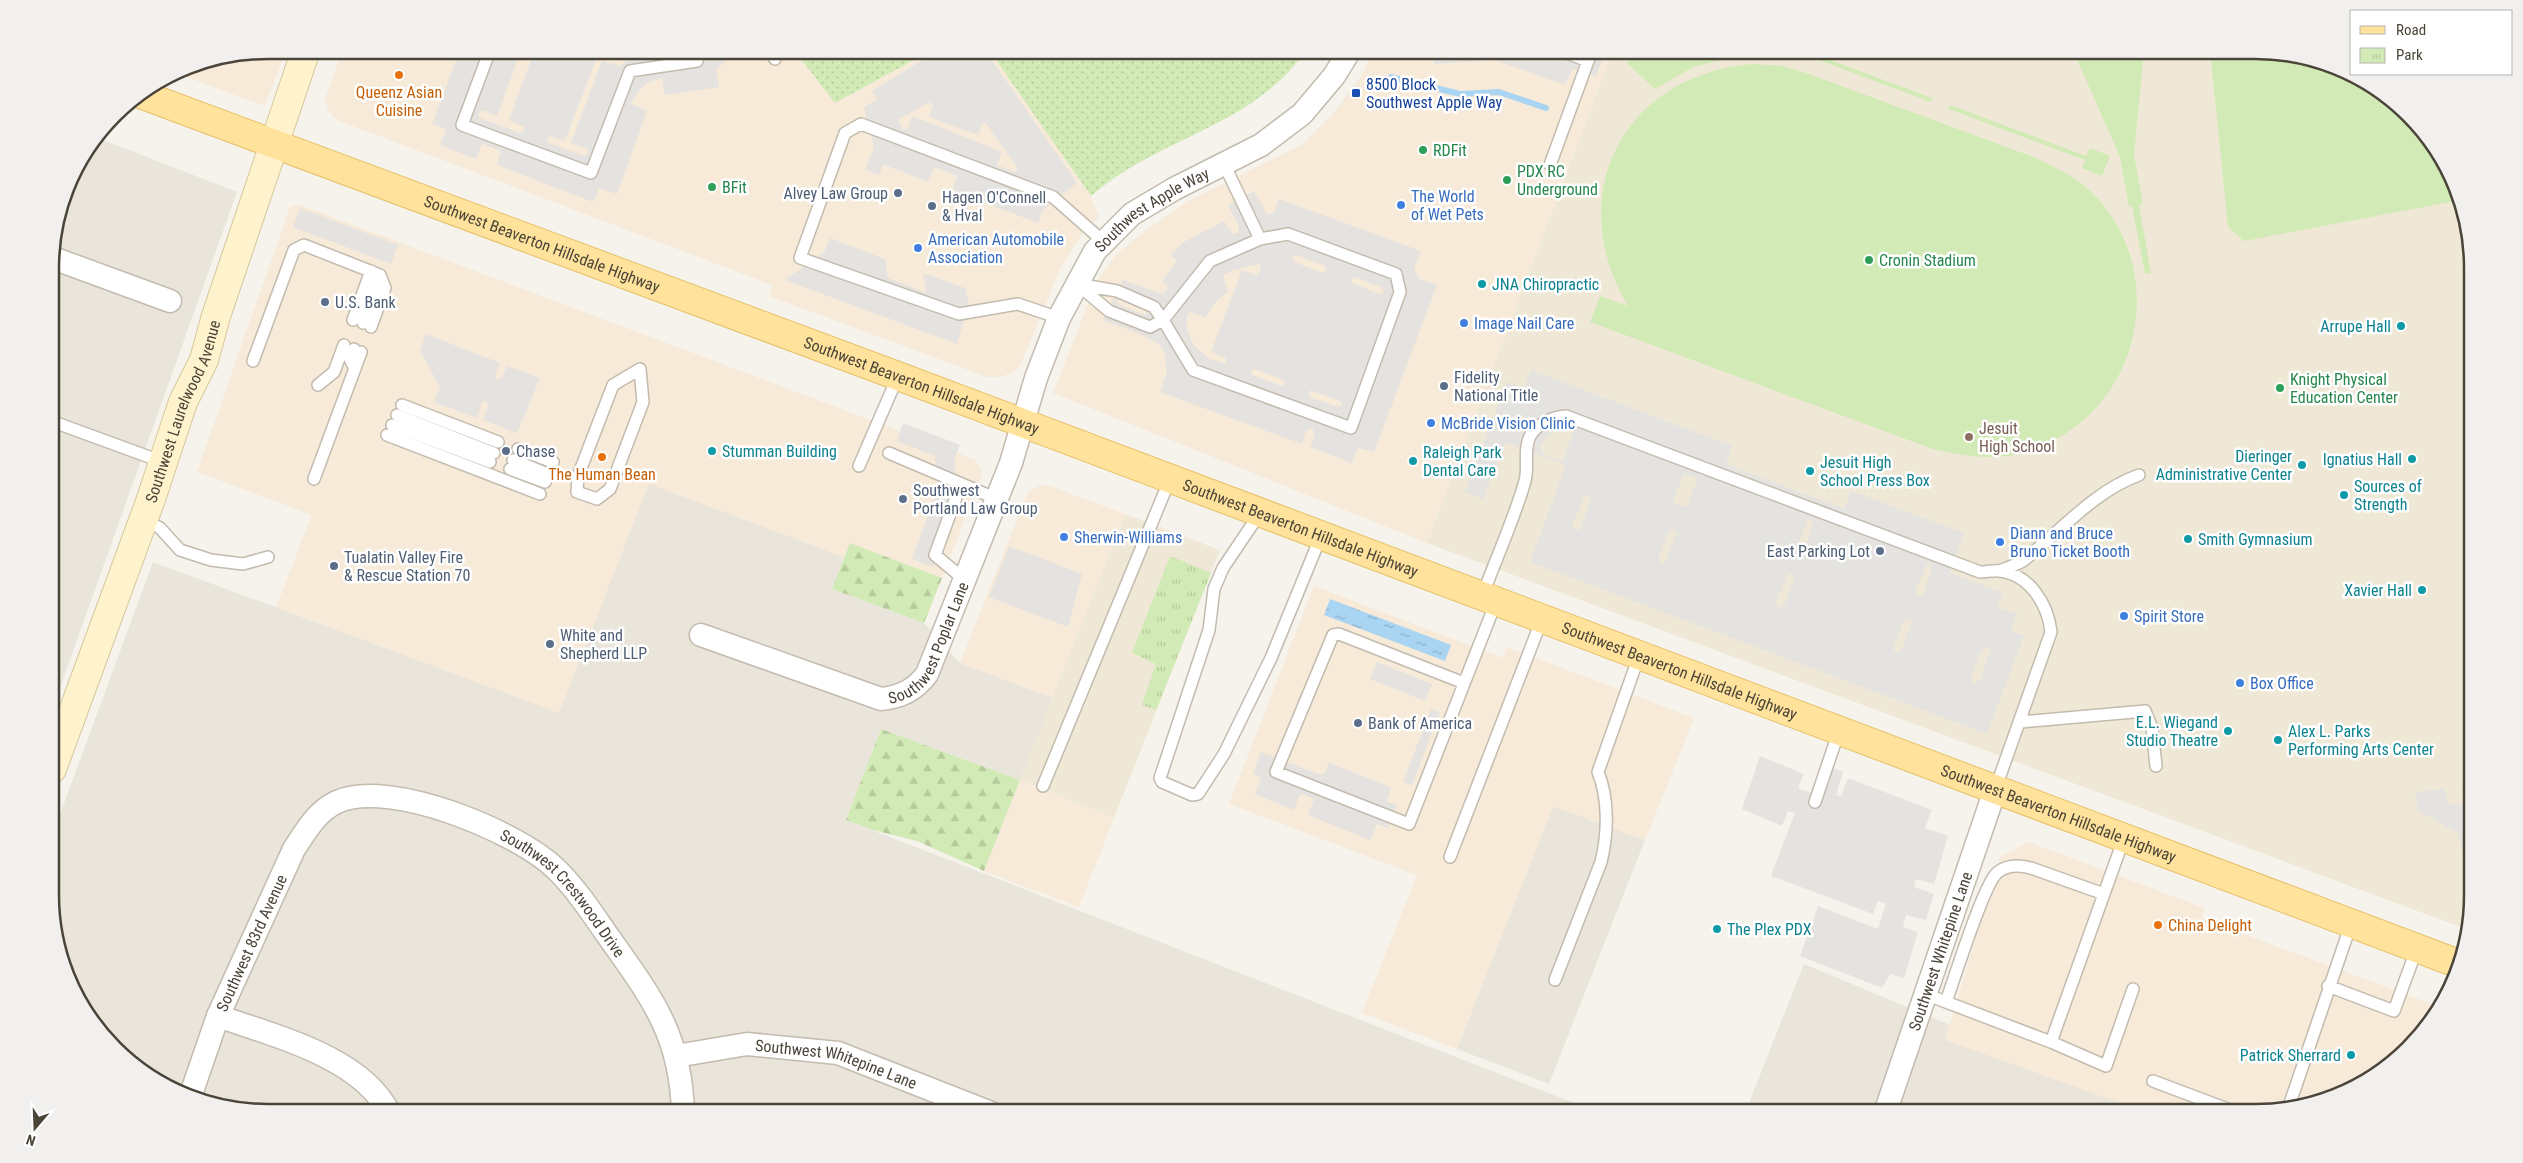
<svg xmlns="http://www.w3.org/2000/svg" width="2523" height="1163" font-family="'Roboto Condensed',sans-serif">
	<defs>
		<pattern id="grass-dots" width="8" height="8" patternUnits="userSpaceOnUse" patternTransform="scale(1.25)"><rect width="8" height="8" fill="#d2eab5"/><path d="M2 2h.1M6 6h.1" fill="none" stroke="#b6ca9c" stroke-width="1.8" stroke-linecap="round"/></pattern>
		<pattern id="forest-firs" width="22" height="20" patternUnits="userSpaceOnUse" patternTransform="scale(1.25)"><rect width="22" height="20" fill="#d2eab5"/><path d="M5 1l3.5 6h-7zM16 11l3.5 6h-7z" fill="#b6ca9c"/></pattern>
		<pattern id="park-tufts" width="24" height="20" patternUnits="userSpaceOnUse" patternTransform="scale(1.25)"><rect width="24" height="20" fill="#d2eab5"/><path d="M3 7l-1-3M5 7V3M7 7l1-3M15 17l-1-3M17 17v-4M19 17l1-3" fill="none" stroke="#b6ca9c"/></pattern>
		<pattern id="water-ripples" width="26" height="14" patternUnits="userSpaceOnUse" patternTransform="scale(1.25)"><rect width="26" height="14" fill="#a9d4f2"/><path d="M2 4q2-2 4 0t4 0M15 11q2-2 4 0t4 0" fill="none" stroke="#8caec5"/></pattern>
	</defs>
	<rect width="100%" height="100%" fill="#f6f3ec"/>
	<!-- residential -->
	<path fill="#eae5da" d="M98,138L237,192L51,713L50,253L73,171Z
		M649,483L844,557L832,589L924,623L960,663L1053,698L1020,780L881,729L846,820L1600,1113H268L184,1096L135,1068L95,1028L67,979L52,924V836L153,562L559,712Z
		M1553,806L1645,840L1549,1084L1457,1049Z
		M1804,964L2162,1113H1745Z"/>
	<!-- commercial -->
	<path fill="#f7ead8" d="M268,50H286L265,106L175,73L185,66Z
		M342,50H794L836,103L932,50H989L1091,196L1099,217L1081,235L1061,267L1020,366L1013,372L1001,377H987L769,296L772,285L337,120L328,111L325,99Z
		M1374,50H1613L1427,543L1053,393L1098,279L1116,255L1145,231L1188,201L1303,144L1334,113L1361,76Z
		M298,204L974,459L981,469V477L942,578L850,543L844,557L649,484L559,713L276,607L312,515L197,472L290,207Z
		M1039,486H1050L1125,514L1053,698L960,663L1026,497L1030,491Z
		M1314,586L1503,658L1507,647L1694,718L1645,840L1553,806L1457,1049L1362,1013L1417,875L1229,804Z
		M1020,780L1114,818L1079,907L984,871Z
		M2029,842L2204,908L2201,918L2440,1007L2428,1028L2376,1076L2325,1101L2269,1113H2158L2133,1103L2131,1107L1945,1040L2000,857Z"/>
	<!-- education -->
	<path fill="#efe8d6" d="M1613,50H2255L2339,67L2388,95L2428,135L2457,185L2471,240L2473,895L2466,929L1427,543Z
		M1125,514L1220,550L1114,818L1020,780Z"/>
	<!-- grass -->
	<path fill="url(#grass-dots)" d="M794,50H932L835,103Z
		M989,50H1306C1254,127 1158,137 1091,196Z"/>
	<!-- forest -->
	<path fill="url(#forest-firs)" d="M850,543L942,578L924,623L832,589Z
		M881,729L1020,780L984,871L917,841L873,830L846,820Z"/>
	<!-- park -->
	<path fill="url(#park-tufts)" d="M1170,556L1211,573L1156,710L1142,705L1156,664L1132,653Z"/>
	<!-- pitch -->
	<path fill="#d2eab5" d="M1632,50H1737L1738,56L1693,67L1655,89L1627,63Z
		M1792,50H1803L1932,98L1931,102Z
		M2073,50H2144L2134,155L2143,204L2139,205L2151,273L2145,274L2132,206L2129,207L2120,157Z
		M2210,50H2255L2339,67L2388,95L2428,135L2457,185L2461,200L2244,241L2228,227Z
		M1752,64L1783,66L1809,74L2036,158C2052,166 2068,173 2082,184C2153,241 2154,350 2091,413C2070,434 2039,452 2008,456C1981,459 1956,455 1930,448L1590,322L1600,296L1628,306C1562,195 1623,75 1752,64Z
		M1950,105L2086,156L2090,148L2110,156L2102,176L2082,168L2085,160L1949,109Z"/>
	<!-- parking -->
	<path fill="#e5e3e0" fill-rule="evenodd" d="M460,50H521L497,116L482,110L478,114L480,118L520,133L524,131V127L509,120L535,50H588L598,54L565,141L549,136L546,139L549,143L584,156L588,154L587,149L571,143L602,61L620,66L627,60L626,50H725L731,56L716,69L719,87L665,95L662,78L647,83L639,90L631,104L647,111L617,194L599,188L593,202L497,165L501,151L483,144L481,145L476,159L440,145L446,129L432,124Z
		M939,50H965L967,53L972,50H985L1077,183L1043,210L1038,223L952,190L957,176L934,167L928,182L883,164L879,175L865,169L874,147L864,107L877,100L872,91ZM929,102L933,105L929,117L978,135L983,123L985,122L1017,167V171L1014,172L997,165L1002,152L912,116L908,129L903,130L898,120Z
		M1433,50H1606L1596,76L1573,69L1565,85L1495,60L1434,64Z
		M1254,191L1267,214L1274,212L1279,199L1421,251L1414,268L1419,279L1437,285L1374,452L1358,448L1352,463L1310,447L1315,435L1312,428L1306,431L1302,444L1160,392L1167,373L1165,355L1160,345L1140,334L1103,320L1123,280L1163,294L1168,288L1162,281L1177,261L1171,255L1182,243L1224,221L1233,234L1238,233L1239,227L1228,205ZM1296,255L1325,266L1326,270L1323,273L1294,262L1292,257ZM1260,264L1261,270L1257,275L1242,270L1211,352L1226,358V364L1209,359L1193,344L1187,329V315L1190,312L1205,318L1216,301L1228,292L1223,275L1233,270ZM1354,277L1381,287L1384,292L1380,294L1352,283L1350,279ZM1120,299L1147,310L1148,313L1145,315L1118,304L1116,301ZM1254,369L1284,380L1285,384L1282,386L1252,375L1251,371ZM1310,390L1340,401L1342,405L1338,407L1310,397Z
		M300,208L398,245L391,264L293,227Z
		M830,238L885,259L888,278L924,292L926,290L923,273L965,288L969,304L957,344L785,280L824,252Z
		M426,334L500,363L495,376L497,380L502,378L507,366L540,378L517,433L483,420L488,405L486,401L482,403L477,418L434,402L440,387L420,351Z
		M1531,370L1732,446L1726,464L1844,509L1851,491L1964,533L1950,573L2003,593L1997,607L2017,614L2011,631L2024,636L1987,734L1530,562L1566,465L1505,442L1483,499L1465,492L1507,382L1524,388ZM1561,430L1573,431V432L1563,460L1560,461L1544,455L1540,446L1547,437ZM1684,474L1695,477L1697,480L1688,504L1684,507L1675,504L1673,500ZM1584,496L1590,498V502L1580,529L1575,531L1572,526ZM1808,519L1811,520L1813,525L1804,550L1799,552L1797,547ZM1670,529L1677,531L1676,535L1666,561L1661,564L1658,558ZM1927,564H1930L1932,569L1923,594L1918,597L1915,591ZM1788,573L1794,575V579L1784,606L1779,608L1776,603ZM1905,618L1912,620L1911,624L1901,651L1896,653L1893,648ZM1987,647L1990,650L1989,654L1980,680L1975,683L1971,681V677L1981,651Z
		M903,423L960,445L954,461L959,496L933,567L912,559L938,488L935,456L897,441Z
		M1009,546L1082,574L1068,627L989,597Z
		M1377,662L1432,684L1425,701L1370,679Z
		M1431,709L1440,712L1412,785L1403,782Z
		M1261,752L1321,775L1325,773L1329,763L1391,787L1387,801L1397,806L1388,828L1377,824L1370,840L1308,815L1314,799L1304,794L1299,796L1294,810L1255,794L1261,778L1253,774Z
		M1760,756L1804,774L1798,788L1811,793L1821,764L1843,772L1836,795L1841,796L1848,778L1932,810L1925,828L1948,836L1934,884L1916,879L1914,887L1934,894L1926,920L1906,915L1903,927L1918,932L1904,978L1890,974L1882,988L1800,956L1818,906L1878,929L1886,903L1878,901L1873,914L1771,876L1795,813L1788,811L1782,826L1742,809Z
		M2473,783V850L2462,851L2458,833L2418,811L2415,793L2445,788L2448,805L2463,804L2465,802L2462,785Z"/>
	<!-- water -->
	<path fill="url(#water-ripples)" d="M1330,599L1451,645L1445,661L1324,615Z"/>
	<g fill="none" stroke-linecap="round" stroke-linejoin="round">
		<!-- stream -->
		<path stroke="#a9d4f2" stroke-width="6" d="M1391,77L1460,94L1499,92L1546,108"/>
		<!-- lane casing -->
		<g stroke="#c2bbae" stroke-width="14">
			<path id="lane" d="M490,50L462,125L591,173L630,71L697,61L700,50
				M769,50L775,59
				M1559,50L1588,61
				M1224,164L1260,239
				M1550,165L1592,50
				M1288,234L1396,274L1400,292L1351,428L1193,370L1163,320L1210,261L1260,239Z
				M1077,284L1117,291L1154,307L1163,320L1150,327L1109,311Z
				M1059,318L1018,304L959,314L800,258L845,133L861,124L1053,197L1104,242
				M353,320L371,271
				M363,323L380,275
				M354,349L350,359L355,369
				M253,361L294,250L304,245L380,275L385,288L371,327
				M640,369L643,402L610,489L597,499L577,492L578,476L613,385Z
				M318,385L334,372L344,345
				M402,405L498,442
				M397,415L494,453
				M51,421L163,462
				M392,425L490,462
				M387,435L540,494
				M518,449L553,462
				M889,453L997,499
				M513,460L548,474
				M859,466L898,376
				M510,469L545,482
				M314,479L361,352
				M961,484L935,555L965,580
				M1260,513L1223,568L1214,589L1209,630L1160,778L1162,782L1192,795L1198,794L1224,754L1271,658L1321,536
				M143,519L160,528L180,550L211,560L243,564L268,557
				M1999,571C2007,568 2017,565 2024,560C2061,531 2094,491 2139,475
				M1482,597C1496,558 1514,520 1525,481C1529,467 1523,450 1530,436C1537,424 1552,417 1566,416L1980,572C1986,572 1993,570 1999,571C2030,574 2048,605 2051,632L1995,790
				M1464,683L1339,634L1333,635L1276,772L1409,824L1496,602
				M2021,722L2145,711L2152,728L2156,766
				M1043,786L1170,479
				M1815,802L1839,731
				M2124,838L2051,1042L2106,1066L2133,989
				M1450,857L1542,619
				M1555,980L1601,862C1608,834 1609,799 1598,772L1639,656
				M2328,986L2394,1011L2417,948
				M1925,994L2051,1042
				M1946,1002C1954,980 1984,882 1998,872C2008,864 2020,865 2031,868L2104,894
				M2153,1081L2238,1113
				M2288,1109L2351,924"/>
		</g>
		<!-- street casing -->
		<g stroke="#c2bbae" stroke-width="25">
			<g id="street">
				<path d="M50,257L170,301"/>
				<path id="s1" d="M701,635L881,699C901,697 915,690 927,674L1011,463L1036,378L1059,318L1095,251L1132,214L1174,189L1261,145L1302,114L1334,76L1350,50"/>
				<path d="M218,1016C274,1036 362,1057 389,1113"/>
				<path id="s2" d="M676,1056L747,1044L838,1053L991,1113"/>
				<path id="s3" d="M190,1097L218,1016L294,849C306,831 317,811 337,802C389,778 519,832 557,870C577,890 592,913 608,936C651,997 681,1034 683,1113"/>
				<path id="s4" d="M1885,1113L1995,790"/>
			</g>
		</g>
		<!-- secondary casing -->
		<g stroke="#d6c79b" stroke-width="30">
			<g id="secondary">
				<path id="s5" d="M52,769L151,499L183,402L204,360L216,316L306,50"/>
			</g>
		</g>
		<!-- primary casing -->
		<g stroke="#e6c16a" stroke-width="30">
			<g id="primary">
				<path id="s6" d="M140,94L898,376L2459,964"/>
			</g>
		</g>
		<!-- lane -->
		<use href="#lane" stroke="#fff" stroke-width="11"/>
		<!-- street -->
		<use href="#street" stroke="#fff" stroke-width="22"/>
		<!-- secondary -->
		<use href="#secondary" stroke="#fff3cd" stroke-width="28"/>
		<!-- primary -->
		<use href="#primary" stroke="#ffe39c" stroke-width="28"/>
	</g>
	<!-- markers -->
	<g fill="#e8710a" stroke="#fff" stroke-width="2">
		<circle cx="399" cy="75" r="5"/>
		<circle cx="602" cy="457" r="5"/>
		<circle cx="2158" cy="925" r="5"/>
	</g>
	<rect fill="#1a4fb4" stroke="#fff" stroke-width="2" x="1351" y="88" width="10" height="10" rx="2.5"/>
	<g fill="#2e9e5b" stroke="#fff" stroke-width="2">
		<circle cx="1423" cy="150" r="5"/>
		<circle cx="1507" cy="180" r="5"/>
		<circle cx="712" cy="187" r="5"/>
		<circle cx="1869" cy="260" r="5"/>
		<circle cx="2280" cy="388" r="5"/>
	</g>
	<g fill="#5c6f8a" stroke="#fff" stroke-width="2">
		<circle cx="898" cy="193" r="5"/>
		<circle cx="932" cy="206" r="5"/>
		<circle cx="325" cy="302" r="5"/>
		<circle cx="1444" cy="386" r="5"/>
		<circle cx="506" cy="451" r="5"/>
		<circle cx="903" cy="499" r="5"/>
		<circle cx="1880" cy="551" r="5"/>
		<circle cx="334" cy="566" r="5"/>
		<circle cx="550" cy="644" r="5"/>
		<circle cx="1358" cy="723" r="5"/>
	</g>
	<g fill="#3f7fe0" stroke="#fff" stroke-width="2">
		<circle cx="1401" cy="205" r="5"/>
		<circle cx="918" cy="248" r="5"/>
		<circle cx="1464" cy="323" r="5"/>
		<circle cx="1431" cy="423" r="5"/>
		<circle cx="1064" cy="537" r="5"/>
		<circle cx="2000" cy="542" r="5"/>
		<circle cx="2124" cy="616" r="5"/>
		<circle cx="2240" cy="683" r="5"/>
	</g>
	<g fill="#0f9aa8" stroke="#fff" stroke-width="2">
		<circle cx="1482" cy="284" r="5"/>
		<circle cx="2401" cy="326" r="5"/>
		<circle cx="712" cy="451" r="5"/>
		<circle cx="2412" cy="459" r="5"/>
		<circle cx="1413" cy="461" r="5"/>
		<circle cx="2302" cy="465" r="5"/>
		<circle cx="1810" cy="471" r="5"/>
		<circle cx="2344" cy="495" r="5"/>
		<circle cx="2188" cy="539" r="5"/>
		<circle cx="2422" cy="590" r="5"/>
		<circle cx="2228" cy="731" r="5"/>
		<circle cx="2278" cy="740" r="5"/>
		<circle cx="1717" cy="929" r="5"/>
		<circle cx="2351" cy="1055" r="5"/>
	</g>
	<circle fill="#8d6e63" stroke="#fff" stroke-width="2" cx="1969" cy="437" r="5"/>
	<g text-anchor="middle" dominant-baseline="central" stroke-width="5" stroke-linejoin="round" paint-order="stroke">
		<!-- transit labels -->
		<g font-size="16" fill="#164399" stroke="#fff" text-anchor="start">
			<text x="1366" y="84">8500 Block<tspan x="1366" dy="18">Southwest Apple Way</tspan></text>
		</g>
		<!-- food labels -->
		<g font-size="16" fill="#c56008" stroke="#fff">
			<text x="399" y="92">Queenz Asian<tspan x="399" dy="18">Cuisine</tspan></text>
			<text x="602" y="474">The Human Bean</text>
			<text x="2168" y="925" text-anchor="start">China Delight</text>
		</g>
		<!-- leisure labels -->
		<g font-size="16" fill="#27864d" stroke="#fff" text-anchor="start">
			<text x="1433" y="150">RDFit</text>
			<text x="1517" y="171">PDX RC<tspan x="1517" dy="18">Underground</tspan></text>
			<text x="722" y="187">BFit</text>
			<text x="1879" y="260">Cronin Stadium</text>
			<text x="2290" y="379">Knight Physical<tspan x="2290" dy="18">Education Center</tspan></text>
		</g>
		<!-- service labels -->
		<g font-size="16" fill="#4e5e75" stroke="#fff" text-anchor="start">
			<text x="888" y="193" text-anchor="end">Alvey Law Group</text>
			<text x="942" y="197">Hagen O'Connell<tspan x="942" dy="18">&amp; Hval</tspan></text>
			<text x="335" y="302">U.S. Bank</text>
			<text x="1454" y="377">Fidelity<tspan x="1454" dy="18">National Title</tspan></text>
			<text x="516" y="451">Chase</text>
			<text x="913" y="490">Southwest<tspan x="913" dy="18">Portland Law Group</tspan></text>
			<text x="1870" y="551" text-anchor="end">East Parking Lot</text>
			<text x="344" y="557">Tualatin Valley Fire<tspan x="344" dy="18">&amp; Rescue Station 70</tspan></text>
			<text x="560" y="635">White and<tspan x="560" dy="18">Shepherd LLP</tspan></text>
			<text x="1368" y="723">Bank of America</text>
		</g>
		<!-- shop labels -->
		<g font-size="16" fill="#366cbe" stroke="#fff" text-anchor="start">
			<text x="1411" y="196">The World<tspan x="1411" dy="18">of Wet Pets</tspan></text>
			<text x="928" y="239">American Automobile<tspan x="928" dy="18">Association</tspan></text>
			<text x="1474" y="323">Image Nail Care</text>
			<text x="1441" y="423">McBride Vision Clinic</text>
			<text x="2010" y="533">Diann and Bruce<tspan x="2010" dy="18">Bruno Ticket Booth</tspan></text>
			<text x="1074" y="537">Sherwin-Williams</text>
			<text x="2134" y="616">Spirit Store</text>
			<text x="2250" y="683">Box Office</text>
		</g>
		<!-- street labels -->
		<g font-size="16" fill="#4b4439" stroke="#fff">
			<text stroke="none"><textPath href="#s1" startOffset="772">Southwest Apple Way</textPath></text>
			<text stroke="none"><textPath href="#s6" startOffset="429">Southwest Beaverton Hillsdale Highway</textPath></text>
			<text stroke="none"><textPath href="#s6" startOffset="834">Southwest Beaverton Hillsdale Highway</textPath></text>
			<text stroke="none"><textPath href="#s5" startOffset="381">Southwest Laurelwood Avenue</textPath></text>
			<text stroke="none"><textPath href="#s6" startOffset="1239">Southwest Beaverton Hillsdale Highway</textPath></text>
			<text stroke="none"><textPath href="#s1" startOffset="271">Southwest Poplar Lane</textPath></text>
			<text stroke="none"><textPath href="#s6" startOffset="1644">Southwest Beaverton Hillsdale Highway</textPath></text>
			<text stroke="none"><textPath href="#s6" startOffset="2049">Southwest Beaverton Hillsdale Highway</textPath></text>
			<text stroke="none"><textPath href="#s3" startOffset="592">Southwest Crestwood Drive</textPath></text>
			<text stroke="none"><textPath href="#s3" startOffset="166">Southwest 83rd Avenue</textPath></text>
			<text stroke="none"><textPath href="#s4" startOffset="171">Southwest Whitepine Lane</textPath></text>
			<text stroke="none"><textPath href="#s2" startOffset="164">Southwest Whitepine Lane</textPath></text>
		</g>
		<!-- culture labels -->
		<g font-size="16" fill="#0d838f" stroke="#fff" text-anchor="start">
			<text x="1492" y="284">JNA Chiropractic</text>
			<text x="2391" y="326" text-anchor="end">Arrupe Hall</text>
			<text x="722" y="451">Stumman Building</text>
			<text x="1423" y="452">Raleigh Park<tspan x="1423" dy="18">Dental Care</tspan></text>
			<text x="2292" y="456" text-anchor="end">Dieringer<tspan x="2292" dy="18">Administrative Center</tspan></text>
			<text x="2402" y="459" text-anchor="end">Ignatius Hall</text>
			<text x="1820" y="462">Jesuit High<tspan x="1820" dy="18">School Press Box</tspan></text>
			<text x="2354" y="486">Sources of<tspan x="2354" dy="18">Strength</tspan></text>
			<text x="2198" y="539">Smith Gymnasium</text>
			<text x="2412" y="590" text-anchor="end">Xavier Hall</text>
			<text x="2218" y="722" text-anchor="end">E.L. Wiegand<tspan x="2218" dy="18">Studio Theatre</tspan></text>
			<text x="2288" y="731">Alex L. Parks<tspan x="2288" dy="18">Performing Arts Center</tspan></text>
			<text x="1727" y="929">The Plex PDX</text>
			<text x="2341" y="1055" text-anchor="end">Patrick Sherrard</text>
		</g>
		<!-- education labels -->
		<g font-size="16" fill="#785e54" stroke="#fff" text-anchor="start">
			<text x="1979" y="428">Jesuit<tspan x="1979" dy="18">High School</tspan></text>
		</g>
	</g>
	<!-- crop -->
	<path d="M0 0H2523V1163H0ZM268 59H2255A209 209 0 0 1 2464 268V895A209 209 0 0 1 2255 1104H268A209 209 0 0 1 59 895V268A209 209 0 0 1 268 59Z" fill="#f1f0ef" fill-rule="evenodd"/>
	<path fill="none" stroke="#4b4439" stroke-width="2.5" d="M268 59H2255A209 209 0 0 1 2464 268V895A209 209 0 0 1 2255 1104H268A209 209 0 0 1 59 895V268A209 209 0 0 1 268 59Z"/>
	<!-- legend -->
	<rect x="2350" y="10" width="162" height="65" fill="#ffffff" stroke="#b7b4b0"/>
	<rect x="2360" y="26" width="25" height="8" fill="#ffe39c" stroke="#b7b4b0"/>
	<text x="2396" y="35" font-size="15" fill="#4b4439">Road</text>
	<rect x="2360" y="48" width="25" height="15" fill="url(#park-tufts)" stroke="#b7b4b0"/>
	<text x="2396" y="60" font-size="15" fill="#4b4439">Park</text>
	<!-- north arrow -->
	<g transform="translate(35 1128) rotate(199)" stroke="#ffffff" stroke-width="4" paint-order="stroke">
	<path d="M0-4L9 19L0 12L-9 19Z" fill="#4b4439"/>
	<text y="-8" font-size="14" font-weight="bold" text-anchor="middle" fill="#4b4439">N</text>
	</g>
</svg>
